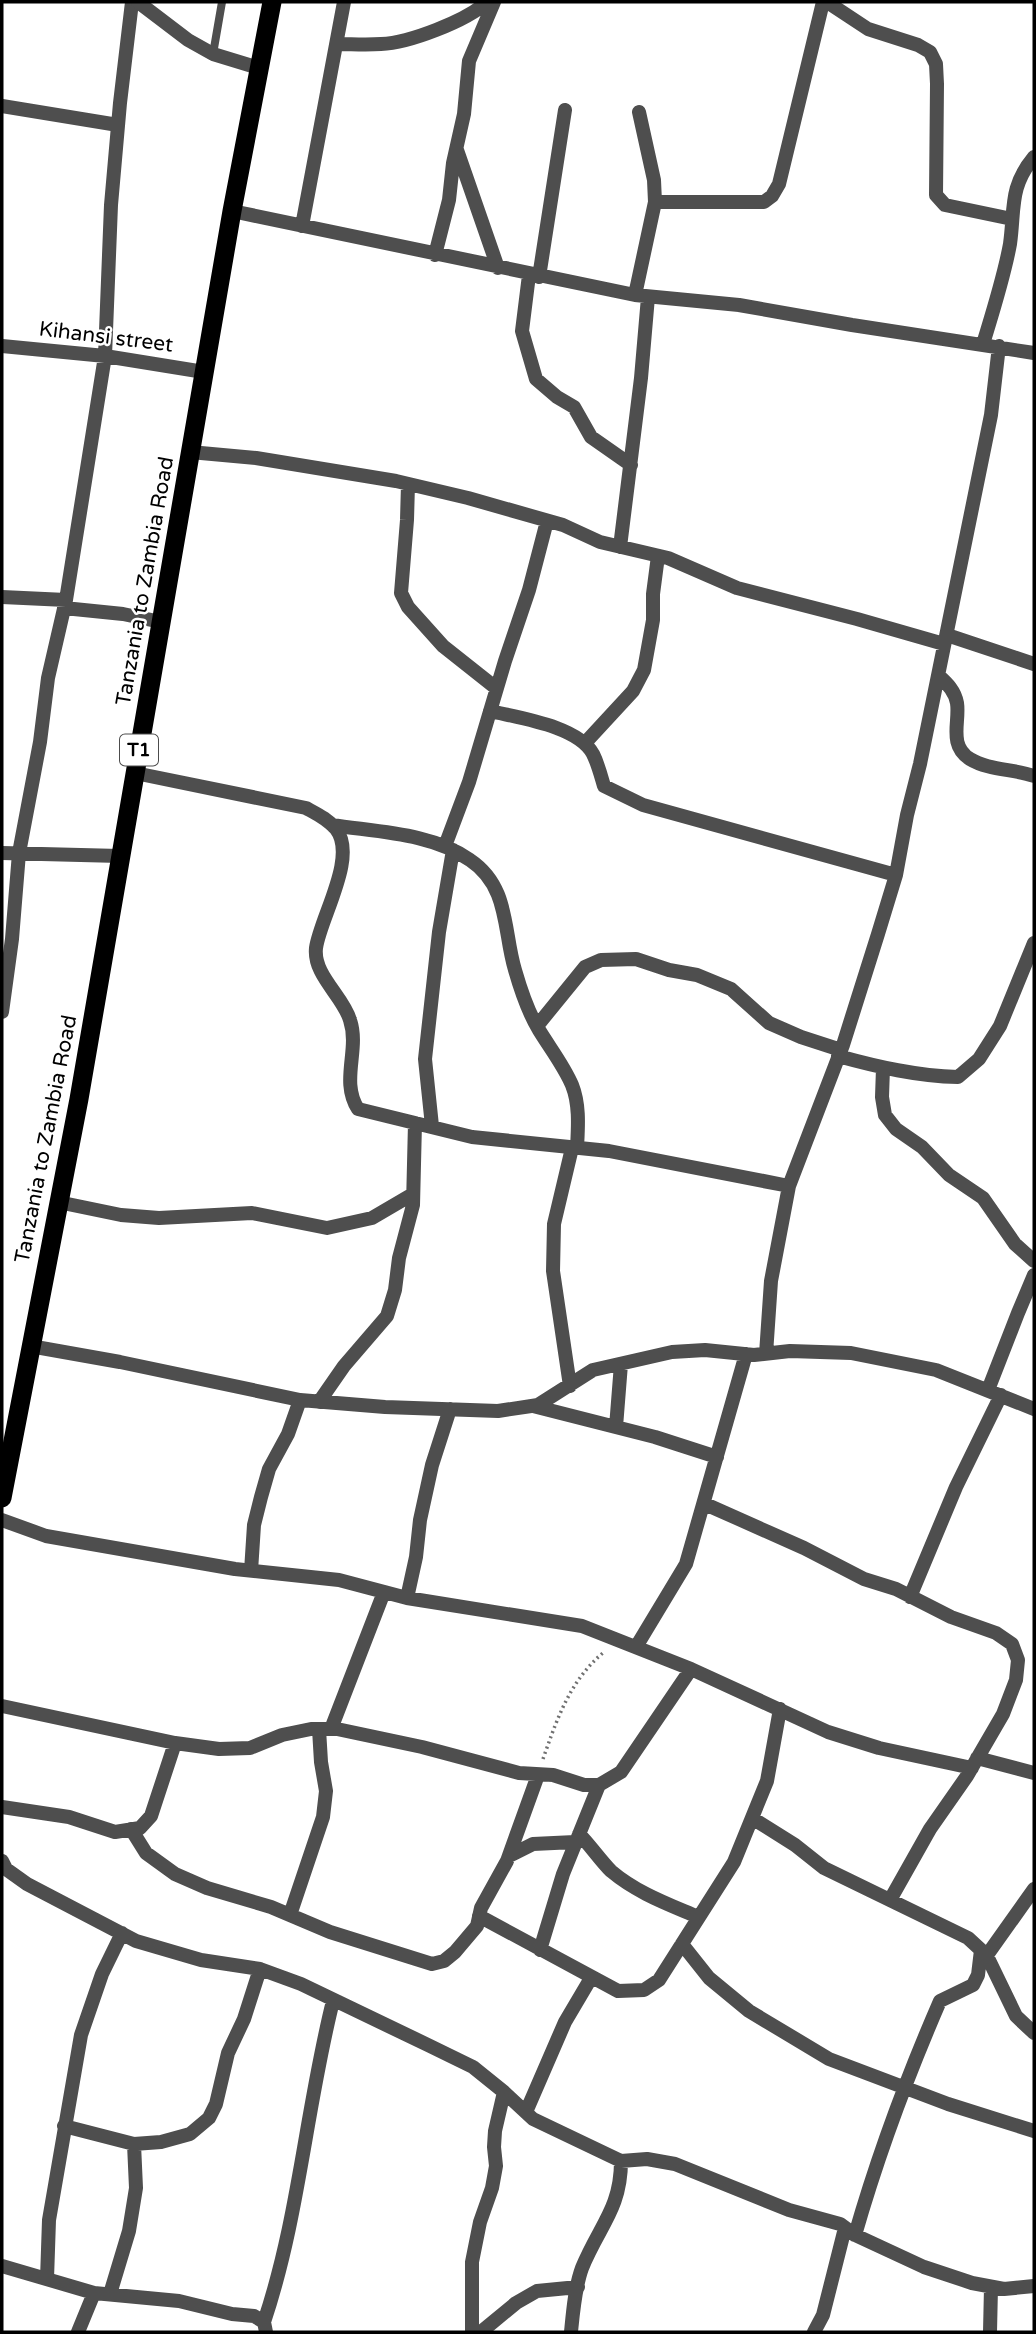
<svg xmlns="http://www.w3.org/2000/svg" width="1036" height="2334" font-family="'Varela Round',sans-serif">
	<rect width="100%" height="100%" fill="#fff"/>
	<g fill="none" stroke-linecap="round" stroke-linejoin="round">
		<!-- path -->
		<path stroke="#707070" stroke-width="3.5" stroke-dasharray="2 3.5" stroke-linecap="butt" d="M543,1759C557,1719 570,1680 604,1652"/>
		<!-- service -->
		<path stroke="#4e4e4e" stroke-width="8" d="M213,54L222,2"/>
		<!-- minor -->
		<path stroke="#4e4e4e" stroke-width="14" d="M827,2L868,29L918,45L930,52L936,64L937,84L936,195L945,205L1012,219
			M337,44C351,44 366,45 381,44C409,43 466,21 487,2
			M2,106L118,125
			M457,150L498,268
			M655,202H764L772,196L779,184L823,2
			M232,211L635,295L739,305L852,325L1034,353
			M302,226L344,2
			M435,255L449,200L453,163L464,114L469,61L494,2
			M529,275L522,331L536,379L557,397L574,407L591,437L631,465
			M539,277L565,110
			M635,295L655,202L654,180L639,112
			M983,344C993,311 1004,277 1010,244C1015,208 1009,187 1034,157
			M2,346L105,356L204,372
			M190,452L256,458L396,481L468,498L563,525L600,542L668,558L737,588L857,619L944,644
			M408,484L407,520L401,593L408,607L443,646L496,688
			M620,547L641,378L648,297
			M2,597L66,600
			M64,608L123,614L161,622
			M947,635L1034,664
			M939,676C947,683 955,691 957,703C960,722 948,745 970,759C988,770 1014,769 1034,776
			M490,711C519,718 578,726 593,754C598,764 601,776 604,786L643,805L896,875
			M585,743L633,691L644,670L653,620V594L658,556
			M135,773L306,808C317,814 328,819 336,829C358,857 320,918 316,948C313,975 343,996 350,1020C360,1050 340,1081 358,1109L472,1137L609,1151L789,1186
			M332,825C377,832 432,833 470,860C510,887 503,931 515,970C521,991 528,1012 539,1030C550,1048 564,1066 572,1085C580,1105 578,1128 577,1148
			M445,846L469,782L505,661L529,590L547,521
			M2,853L120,856
			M2,1012L12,939L19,853L40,742L48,678L66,600L105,356L111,205L120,103L132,2
			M537,1026L585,967L601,960L636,959L669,970L697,975L731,989L769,1023L801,1037L841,1050
			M838,1056C878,1067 917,1076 958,1077L979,1059L1000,1026L1034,943
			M883,1068L882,1097L885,1115L896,1129L922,1147L949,1175L983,1198L1015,1244L1034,1261
			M432,1126L425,1059L439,932L453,850
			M58,1202L121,1215L159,1218L252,1213L327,1228L372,1218L413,1194
			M30,1346L120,1362L300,1400L385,1407L498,1411L538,1405L593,1370L672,1352L705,1350L754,1355L790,1351L851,1353L936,1370L1034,1409
			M766,1354L771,1281L789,1186L843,1045L878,934L896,875L907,815L920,764L991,415L999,346
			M570,1386L553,1271L554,1224L572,1148
			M988,1390L1018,1313L1034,1275
			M319,1402L344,1366L387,1316L395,1290L399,1258L413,1205L415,1123
			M533,1406L655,1437L717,1457
			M616,1427L621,1364
			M705,1504L804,1548L864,1579L896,1589L951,1617L996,1633L1012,1644L1018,1660L1016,1680L1003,1714L967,1776L930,1829L890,1900
			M2,1520L46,1536L235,1569L339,1580L407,1598L582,1626L691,1669L828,1732L879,1748L972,1768
			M251,1571L254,1525L261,1497L269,1469L288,1434L300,1400
			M910,1597L956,1487L1001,1395
			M407,1598L416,1557L420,1520L432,1465L450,1409
			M636,1647L686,1564L746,1354
			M2,1706L175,1743L219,1749L250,1748L282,1735L311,1729H337L422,1747L519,1773L553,1775L584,1785H599L621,1772L691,1669
			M331,1729L384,1592
			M977,1758L1034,1773
			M2,1807L69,1817L115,1832L140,1828L151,1816L175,1743
			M752,1818L795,1845L824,1868L968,1938L981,1950L978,1975L973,1985L940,2001C907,2077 878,2155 855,2235
			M131,1829L146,1853L175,1874L207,1888L271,1907L330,1932L432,1964L444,1961L455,1952L477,1926L481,1908L507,1861L538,1775
			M579,1834C590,1845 600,1860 611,1871C637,1893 668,1904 698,1917
			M509,1856L533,1844L575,1842
			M2,1861L6,1869L27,1884L136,1941L201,1960L260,1969L301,1984L430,2046L473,2067L504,2092L533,2119L621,2161C621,2209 599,2226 582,2268C575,2287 573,2312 571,2332
			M290,1915L323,1817L326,1791L321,1762L319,1729
			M479,1916L618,1991L644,1990L659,1980L734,1862L767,1781L780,1709
			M682,1944L709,1978L749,2011L829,2059L948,2104L1034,2131
			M540,1950L563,1874L599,1785
			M987,1956L1016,2016L1034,2033
			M980,1965L1034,1889
			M526,2112L565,2022L591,1978
			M64,2126L134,2144L161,2142L190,2134L209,2118L216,2104L228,2053L244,2019L260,1969
			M621,2161L647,2159L675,2164L789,2210L840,2224L855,2235L924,2267L972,2283L1004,2289L1034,2286
			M2,2266L94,2293L179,2301L232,2314L254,2316L264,2322L266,2332
			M47,2279L49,2220L81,2035L102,1974L122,1933
			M110,2294L129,2231L136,2188L134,2144
			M264,2322C299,2218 306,2108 333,2001
			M78,2332L94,2293
			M472,2332V2262L480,2222L492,2188L496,2166L494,2147L495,2131L504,2092
			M481,2332L516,2303L537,2291L578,2287
			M814,2332L823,2315L845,2228
			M990,2332L991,2287"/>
		<!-- tertiary -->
		<path stroke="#4e4e4e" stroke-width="14" d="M138,2L188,40L213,54L259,68"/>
		<!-- trunk -->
		<path stroke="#000" stroke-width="19" d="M2,1498L79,1099L232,211L272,2"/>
	</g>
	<g text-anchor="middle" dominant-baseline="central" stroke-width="5" stroke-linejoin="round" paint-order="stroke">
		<!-- shield labels -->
		<rect fill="#fff" stroke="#4c4c4c" stroke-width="2" x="120" y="734.5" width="38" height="31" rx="5"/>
		<g font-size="19" font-weight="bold" fill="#000">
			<text x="139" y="750">T1</text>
		</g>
		<!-- street labels -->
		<g font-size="21" fill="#000" stroke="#fff">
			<text transform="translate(106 337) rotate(7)">Kihansi street</text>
			<text transform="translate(145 581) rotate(-80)">Tanzania to Zambia Road</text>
			<text transform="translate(46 1139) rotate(-79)">Tanzania to Zambia Road</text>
		</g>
	</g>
	<!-- border -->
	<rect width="1036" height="2334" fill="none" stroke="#000000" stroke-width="7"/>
</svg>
